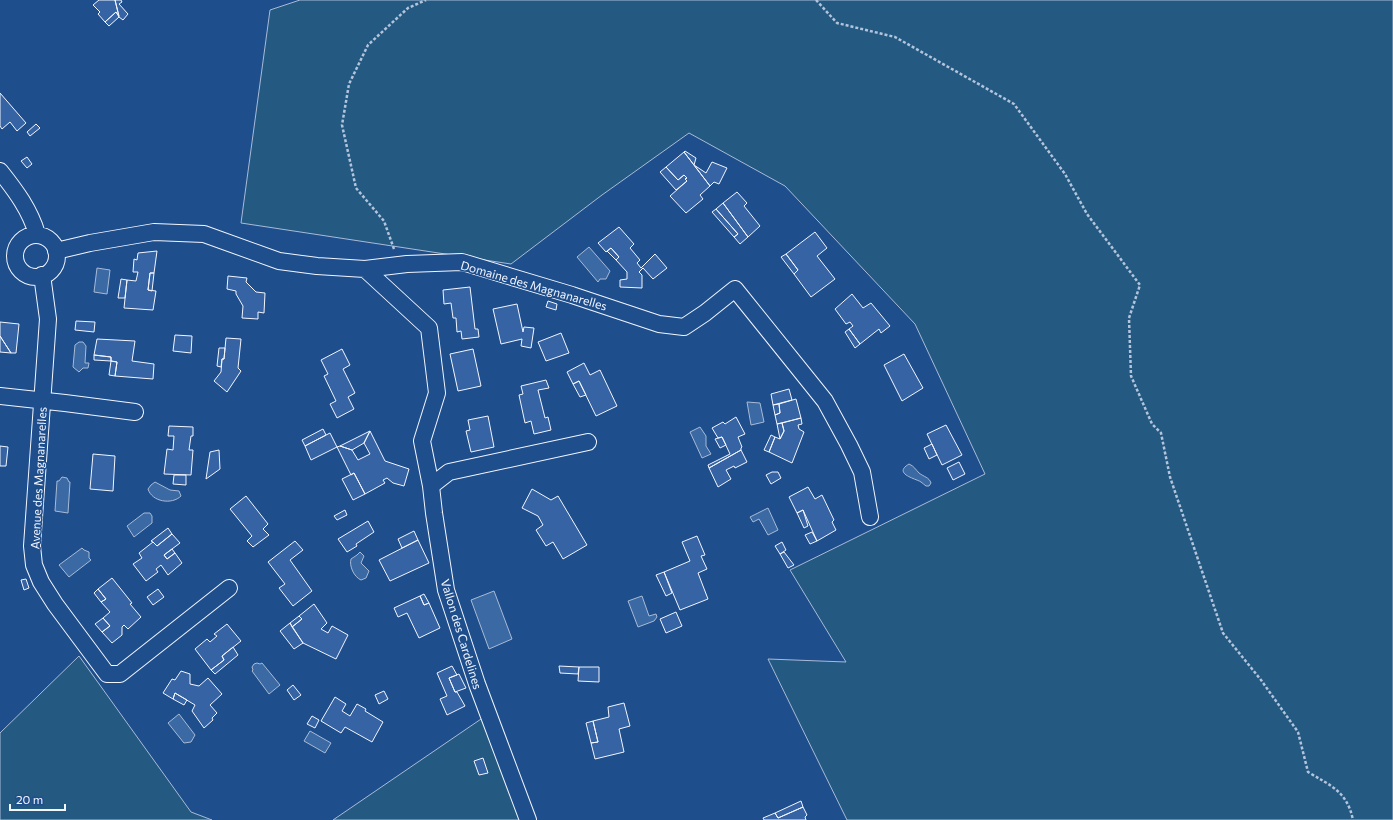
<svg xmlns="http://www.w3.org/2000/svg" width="1393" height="820" font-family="Commissioner,sans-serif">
	<rect width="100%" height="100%" fill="#1f4e8c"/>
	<!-- green -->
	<path fill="#245a82" stroke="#a8bbd7" d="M300,0H1393V820H847L768,659L846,662L790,570L985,474L915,324L785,186L689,133L602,195L511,264L241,223L270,10Z
		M79,656L191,812L212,820H0V733Z
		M484,717L521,820H333Z"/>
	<!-- water -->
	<path fill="#3b69a3" stroke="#a8bbd7" d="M589,247L610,271L606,279H600L598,282L577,257Z
		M97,268L110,270L107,294L94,292Z
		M79,342H83L86,346L85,363H89L88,368H83L79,372L73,367L75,345Z
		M747,402L760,403L764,422L751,425Z
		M700,427L706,436V446L711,454L702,458L690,432Z
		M909,464C914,466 916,470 919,473C924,477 929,477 931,483L929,486H926C924,485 923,483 921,482C917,479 892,474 909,464Z
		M62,477L67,478L69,482H70L68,513L55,511L57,481H59Z
		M155,482L170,490L179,491L181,496C172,505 152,502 148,489L151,485Z
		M768,508L778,530L768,535L759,519L753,522L750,517Z
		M144,513H150L152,516V523L134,537L127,526Z
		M82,548L84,550L89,552V558L91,560L69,577L59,565Z
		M360,552L364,556L361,563L369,571L366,578L361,580C354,577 349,566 351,559L357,555Z
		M494,591L512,639L489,649L471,600Z
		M642,596L649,616L656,614L657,617L654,621L638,627L628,601Z
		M257,663L260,664L262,663L280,685L269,694L252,671L253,670L252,667L254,664Z
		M179,714L195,735L191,742L184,743L168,723Z
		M310,731L331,743L325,753L304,741Z"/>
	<!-- building -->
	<path fill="#3563a3" stroke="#f2f6ff" d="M99,0H115L119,16L116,12L105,22L98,14L100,12L93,5Z
		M115,0H121L122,2L119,4L128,14L123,20L119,17Z
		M116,12L119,17L109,26L105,22Z
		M0,93L26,123L17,131L10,122L2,129L0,126Z
		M36,124L40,128L30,136L27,132Z
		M685,151L696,158L694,165L684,152Z
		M684,152L710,186L700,195L703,199L686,213L670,196L687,181L685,179L687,178L684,175L678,180L666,167Z
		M27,157L32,164L27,168L21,161Z
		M712,162L727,168L719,184L714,182L710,186L694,165L706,173Z
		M666,167L678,180L684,175L687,178L685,179L687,181L676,190L660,172Z
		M737,192L747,203L744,206L760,226L748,237L723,203Z
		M723,203L748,237L740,244L734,237L738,234L716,209Z
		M716,209L738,234L734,237L712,212Z
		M619,227L634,244L630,248L640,260L637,263L641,268L655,254L667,268L653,279L643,268L639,272L642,275V288L620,287V280L627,279V272L616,260L619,257L611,248L606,252L598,243Z
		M815,232L827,248L817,256L835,279L811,297L794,274L798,270L786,254Z
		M611,248L619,257L616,260L607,251Z
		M157,251L154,273H150L148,290L156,291L153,310L124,308L127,280L136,281L138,272H133L134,259L137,260L138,253Z
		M786,254L798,270L794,274L781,257Z
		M150,273H154L152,291L148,290Z
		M228,276L247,278L246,282L256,292L265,293L264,313L258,312V319L242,318L243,306L236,294V291L227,289Z
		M121,279L127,280L125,298H118Z
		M470,287L475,329H478L479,337L462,339L461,331L457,332L456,318H453L451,303L444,304L443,290Z
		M852,294L863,308L871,303L890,326L881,333L879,329L860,344L849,329L853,326L850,322L846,324L835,309Z
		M548,301L557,304L556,310L546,307Z
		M517,304L523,332L524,327L534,328L531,348L521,346L522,339L501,344L493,309Z
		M76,321L95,322L94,332L75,330Z
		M0,322L19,324L16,353H11L0,336Z
		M849,329L860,344L855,348L845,332Z
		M561,333L569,353L546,361L538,342Z
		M175,335L192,336L191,353L173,351Z
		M0,336L11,353L0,352Z
		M226,338L241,339L238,368L241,371L227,392L214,381L221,372L222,359H224Z
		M97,339L135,341L132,361L154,364L153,379L115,376L117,362L111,361V357L94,355Z
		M219,348H225L224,359H222L221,367L217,366Z
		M342,349L350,365L343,369L355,393L348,397L354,409L337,418L330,404L336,401L324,376L328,374L321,360Z
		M473,349L481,386L458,391L450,354Z
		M904,354L923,388L902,401L884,365Z
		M94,355L111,357V361L94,360Z
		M111,361L117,362L115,376L109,375Z
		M584,363L590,375L600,370L617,406L596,416L579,381L573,384L567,372Z
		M546,380L549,388L538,390L545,418L548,417L551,430L534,434L531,421L525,423L519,395L523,394L521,386Z
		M579,381L586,395L580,397L573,384Z
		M789,389L792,400L773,405L771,394Z
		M796,399L801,418L777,424L775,415L780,413L779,404Z
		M779,404L780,413L775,415L773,405Z
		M488,416L494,447L471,452L466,431L470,430L468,420Z
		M736,417L745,434L738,437L742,447L741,448V450L709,468L708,465L730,454L722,437L718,438L712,428L723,422L725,424Z
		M801,418L802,424L798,425L799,429L804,432L792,463L769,452L775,437L780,439L784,431L782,423Z
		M782,423L784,431L780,439L777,424Z
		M946,425L962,455L942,465L927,434Z
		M169,426L193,427V436H191L189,450H193L191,475L164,474L167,449L173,450L174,436H168Z
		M323,429L326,435L305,446L302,440Z
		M370,431L364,443L352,450L340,446Z
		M370,431L385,461L409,469L404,486L393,483L387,478L383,480L385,483L365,494L354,473L351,475L337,447L340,446L352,450L358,460L370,454L364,443Z
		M330,433L337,447L311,460L305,446Z
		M771,435L775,437L769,452L764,450Z
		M722,437L726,445L720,448L715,439Z
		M932,444L937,455L929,459L924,448Z
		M0,446L8,447L6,466H0Z
		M219,450L220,469L206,479L210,452Z
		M741,450L747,462L735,468L734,466L726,470L731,479L718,487L709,468Z
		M93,454L115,456L113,491L90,489Z
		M959,462L965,474L953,480L947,468Z
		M772,472H778L781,478L771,484L766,475Z
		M354,473L365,494L353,500L342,479Z
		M174,475H186V485L173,484Z
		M808,487L815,499L822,495L834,520L832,522L836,530L817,541L803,510L797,513L789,497Z
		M532,489L551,500L558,496L587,545L563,559L553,542L546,546L536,530L543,525L538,516L522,508Z
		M246,496L268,524L263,529L269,535L253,547L247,541L252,536L230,509Z
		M345,510L347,515L337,520L334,516Z
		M803,510L808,526L804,528L797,513Z
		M368,521L374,532L356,544L357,546L347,552L338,539Z
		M168,528L172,534L157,546L153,542L151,541Z
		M414,531L418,540L402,548L398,539Z
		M812,532L817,541L810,544L805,535Z
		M172,534L180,543L164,555L167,559L175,553L182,563L168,575L161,565L156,569L158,572L146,581L133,564L142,558L139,553L153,542L157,546Z
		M697,536L705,555L701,556L707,569L698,573L708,599L680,610L664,572L690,561L682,542Z
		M418,540L429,563L390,581L379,560Z
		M295,541L303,550L290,560L312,591L293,606L279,588L285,584L268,562Z
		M782,542L786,550L780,554L775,546Z
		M172,549L175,553L167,559L164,555Z
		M784,552L794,565L788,568L780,554Z
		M664,572L672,593L666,596L656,575Z
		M112,578L132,603L130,604L141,617L128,629L124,625L122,627V635L112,643L102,632L110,626L103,618L110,612L101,602L106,599L98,589Z
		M26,579L29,588L24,590L21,580Z
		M98,589L106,599L101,602L94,593Z
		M158,589L164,597L153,605L147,597Z
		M424,594L429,603L424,605L420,596Z
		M420,596L424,605L429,603L440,628L419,638L407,613L398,617L394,608Z
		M314,604L327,623L321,629L328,633L332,626L348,635L336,659L303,643L292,627L302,619L299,616Z
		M676,612L682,626L666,633L660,619Z
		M299,616L302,619L292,627L290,623Z
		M103,618L110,626L102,632L95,624Z
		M290,623L303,643L294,649L280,631Z
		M227,624L241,641L222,656L224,660L211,670L195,649L207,639L210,642L217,636L214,634Z
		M233,647L238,655L215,674L211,670L224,660L222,656Z
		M452,666L457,675L449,678L455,692H457L465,706L447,715L440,699L447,696L437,673Z
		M559,666L579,667L578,674L560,673Z
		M579,667H599V682L578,681Z
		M181,671L190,674V684L199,686L208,678L222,694L210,705L217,713L212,718L213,720L204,728L192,711L195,705L175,693L173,699L163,693L172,679L175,680Z
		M459,674L466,688L455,692L449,678Z
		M293,685L301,695L294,700L287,690Z
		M384,691L388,699L379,704L375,695Z
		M175,693L187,700L184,705L173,699Z
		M335,697L346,704L342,711L350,716L357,704L366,709L365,711L383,722L372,742L345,727L341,733L321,721Z
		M624,703L630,726L619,729L624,752L595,759L591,743L598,742L593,721L609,717L608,707Z
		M312,716L319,720L315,728L307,724Z
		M593,721L598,742L591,743L586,723Z
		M483,758L488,773L479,775L474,761Z
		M801,801L803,807L778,818L775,813Z
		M803,807L807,815L805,817L806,820H764L763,818L775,813L778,818Z"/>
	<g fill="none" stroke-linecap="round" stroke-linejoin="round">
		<!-- street casing -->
		<g stroke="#f2f6ff" stroke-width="18">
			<path id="street" d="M0,171C16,191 30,210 37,234
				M15 256a21 21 0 1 1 42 0a21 21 0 1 1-42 0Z
				M56,251L90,243L154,232L204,234L279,261L317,266L365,269L407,264L462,262L572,295L659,324L684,327L705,313L735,289L825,401L849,445L862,472L870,517
				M365,269L429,328L437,393L422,441L431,486
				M42,275L48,319L32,546L34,565L41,582L55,604L107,674H120L229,588
				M0,396L65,403L135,412
				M528,820L477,684L446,590L434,513L431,486L449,472L588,442"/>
		</g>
		<!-- path -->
		<path stroke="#b3c4dc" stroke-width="2.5" stroke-dasharray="3 2" stroke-linecap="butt" d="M816,0L837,23L895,37L1014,104L1065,174L1087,214L1140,285L1129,318L1131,376L1152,424L1161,433L1170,477L1223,633L1261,680L1298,732L1308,772C1331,786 1347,791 1353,820
			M394,249L384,221L356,188L342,125L349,84L368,45L408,8L426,0"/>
		<!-- street -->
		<use href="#street" stroke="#1f4e8c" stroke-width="16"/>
	</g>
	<g text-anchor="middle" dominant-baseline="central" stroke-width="3" stroke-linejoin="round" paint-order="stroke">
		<!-- street labels -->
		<g font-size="12" fill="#f2f6ff" stroke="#1f4e8c">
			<text transform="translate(534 285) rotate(16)">Domaine des Magnanarelles</text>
			<text transform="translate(38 478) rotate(-87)">Avenue des Magnanarelles</text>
			<text transform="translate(462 634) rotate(73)">Vallon des Cardelines</text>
		</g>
	</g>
	<!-- scale -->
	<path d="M10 804v6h55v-6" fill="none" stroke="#f2f6ff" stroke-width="2"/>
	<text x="16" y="804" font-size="12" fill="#f2f6ff" stroke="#1f4e8c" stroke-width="3" paint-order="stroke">20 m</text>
</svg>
